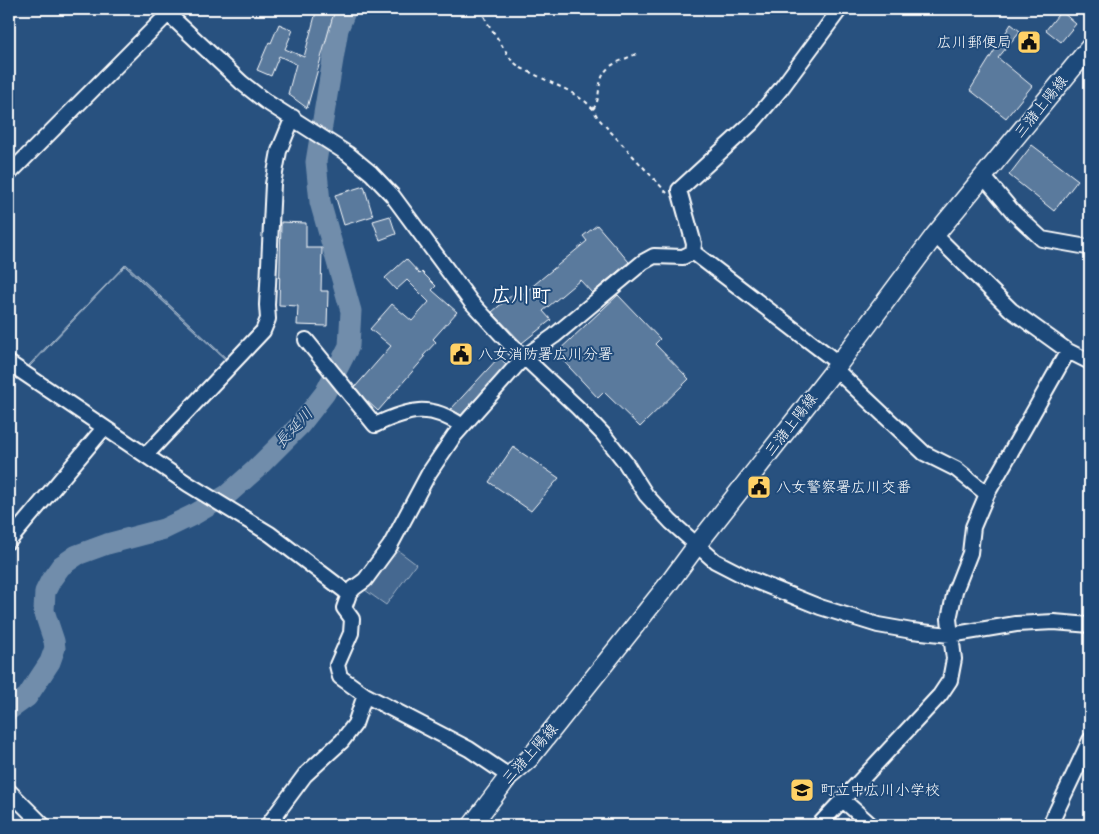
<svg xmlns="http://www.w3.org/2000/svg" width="1099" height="834" font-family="'Architects Daughter','Klee One',sans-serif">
	<rect width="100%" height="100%" fill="#28517f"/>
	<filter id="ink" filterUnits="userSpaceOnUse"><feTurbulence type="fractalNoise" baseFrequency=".02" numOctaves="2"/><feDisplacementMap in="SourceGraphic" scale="10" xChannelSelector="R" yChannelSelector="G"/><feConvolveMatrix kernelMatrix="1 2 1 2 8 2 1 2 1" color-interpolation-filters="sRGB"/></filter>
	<g filter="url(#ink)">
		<!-- green -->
		<path fill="#446890" stroke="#a2b4c8" d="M396,549L416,564L386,605L365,590L391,550Z"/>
		<!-- water -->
		<path fill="#718dab" stroke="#aabbcd" d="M126,264L228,360L227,361L125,266L30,366L29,365Z"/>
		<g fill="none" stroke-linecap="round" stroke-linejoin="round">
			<!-- river -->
			<path stroke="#718dab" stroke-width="21" d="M9,710L27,697L50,662L55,648L54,641L44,611L45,592L51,580L61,566L77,555L107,544L164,529L195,514L227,495L255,470L300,425L325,393L349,346L351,311L320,202L316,162L338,29L346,9"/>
		</g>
		<!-- building -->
		<path fill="#5a7a9d" stroke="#fff" d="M325,9H336L332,19L307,108L288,94L296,64L279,56L271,76L257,70L269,42L271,43L279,24L293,30L285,49L304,57L316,12L323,14Z
			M1061,11L1076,24L1061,42L1046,30Z
			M1011,24L1020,31L998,58L1032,86L1006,118L970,90Z
			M1032,145L1078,180L1054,211L1009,175Z
			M364,186L373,216L344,225L335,195Z
			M390,216L396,234L380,240L373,221Z
			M281,222L306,223V248H322L321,291H328L327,326L297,325L298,306L279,305Z
			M597,225L629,262L592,293L580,280L543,311L551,320L522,343L492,312L519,289L523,294L587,241L583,236Z
			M406,259L420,274L422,272L436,286L432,290L457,312L433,339L436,342L423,356L425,357L378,411L365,399L355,387L391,346L370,329L392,304L412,321L429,302L407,280L396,290L385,278Z
			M618,295L660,339L655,344L689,379L640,427L604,392L598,398L556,353Z
			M500,356L506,365L461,415L452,410L451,409Z
			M513,447L559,478L531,511L489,482Z"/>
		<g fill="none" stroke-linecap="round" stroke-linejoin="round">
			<!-- minor casing -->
			<g stroke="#fff" stroke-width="18">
				<path id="minor" d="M163,9L242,83L265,101L348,154L371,173L392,195L471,302L510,344L578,408L603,434L625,462L646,495L671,522L715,561L748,578L820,607L878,625L912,631L950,635L1016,624L1054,622L1090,625
					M9,174L168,14
					M984,177L1014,213L1042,239L1087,247L1090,249
					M935,235L1011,310L1068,351L1090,362
					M693,252L694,244L679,190L753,122L780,90L840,9
					M693,252L838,363
					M306,340L375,425C409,409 430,403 462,426
					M9,363L188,484L270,534L349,594
					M835,369L924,453L956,469L987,494
					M146,455L263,331L268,319L267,305L273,184L279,151L293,117
					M9,541L104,428
					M509,776L469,749L365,695L340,677L337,665L351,633L352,619L344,608L349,594L354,588L365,580L390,546L429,473L454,436L524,357L554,336L643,262L654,256L683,257L693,252
					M9,791L43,825
					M843,800L871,825
					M268,825L305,775L342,741L355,724L365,695
					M819,825L940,695L950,680L954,659L949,619L955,591L970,553L973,527L987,494L1068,351
					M1050,825L1090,740"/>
			</g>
			<!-- major casing -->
			<g stroke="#fff" stroke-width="21">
				<path id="major" d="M472,825L509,776L529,759L669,583L697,545L835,369L935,235L1090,47"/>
			</g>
			<!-- path -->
			<path stroke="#fff" stroke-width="2" stroke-dasharray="4 4" stroke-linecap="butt" d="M481,9L487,22L512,61L521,68L569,91L586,102L593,109L598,118L667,193
				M593,109C598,103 598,97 599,90C602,64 615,64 636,54"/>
			<!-- minor -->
			<use href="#minor" stroke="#1f4a7a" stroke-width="14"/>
			<!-- major -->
			<use href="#major" stroke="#1f4a7a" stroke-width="18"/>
		</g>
	</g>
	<!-- icons -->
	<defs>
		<g id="civic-square" transform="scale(1.25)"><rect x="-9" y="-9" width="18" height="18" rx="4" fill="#ffd166" stroke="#1f4a7a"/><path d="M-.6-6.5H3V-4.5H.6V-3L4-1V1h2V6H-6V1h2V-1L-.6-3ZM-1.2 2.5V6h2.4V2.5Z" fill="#111"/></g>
		<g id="school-square" transform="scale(1.25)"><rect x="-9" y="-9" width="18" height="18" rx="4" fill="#ffd166" stroke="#1f4a7a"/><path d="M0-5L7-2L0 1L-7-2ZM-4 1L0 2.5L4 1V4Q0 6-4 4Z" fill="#111"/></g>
	</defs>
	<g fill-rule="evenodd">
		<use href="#civic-square" x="1029" y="42"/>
		<use href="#civic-square" x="461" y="354"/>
		<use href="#civic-square" x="759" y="487"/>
		<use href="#school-square" x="802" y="790"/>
	</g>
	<g text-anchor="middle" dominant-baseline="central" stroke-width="4" stroke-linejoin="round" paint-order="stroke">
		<!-- poi labels -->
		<g font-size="15" fill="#fff" stroke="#1f4a7a" text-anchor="start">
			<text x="1012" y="42" text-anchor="end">広川郵便局</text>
			<text x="478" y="354">八女消防署広川分署</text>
			<text x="776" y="487">八女警察署広川交番</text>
			<text x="820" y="790">町立中広川小学校</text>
		</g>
		<!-- street labels -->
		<g font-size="15" fill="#fff" stroke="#1f4a7a">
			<text transform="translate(1041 107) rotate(-51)">三潴上陽線</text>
			<text transform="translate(791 425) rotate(-52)">三潴上陽線</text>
			<text transform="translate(530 754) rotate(-48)">三潴上陽線</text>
		</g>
		<!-- water labels -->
		<g font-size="16" font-style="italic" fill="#d4dde6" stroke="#1f4a7a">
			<text transform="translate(294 428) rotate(-47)">長延川</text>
		</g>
		<!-- district labels -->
		<g font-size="20" font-weight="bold" fill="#fff" stroke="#1f4a7a">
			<text x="521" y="296">広川町</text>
		</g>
	</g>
	<!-- margin -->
	<rect width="1099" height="834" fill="none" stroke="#1f4a7a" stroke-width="30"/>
	<rect x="15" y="15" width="1069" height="804" fill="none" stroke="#fff" stroke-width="2" filter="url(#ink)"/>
</svg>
